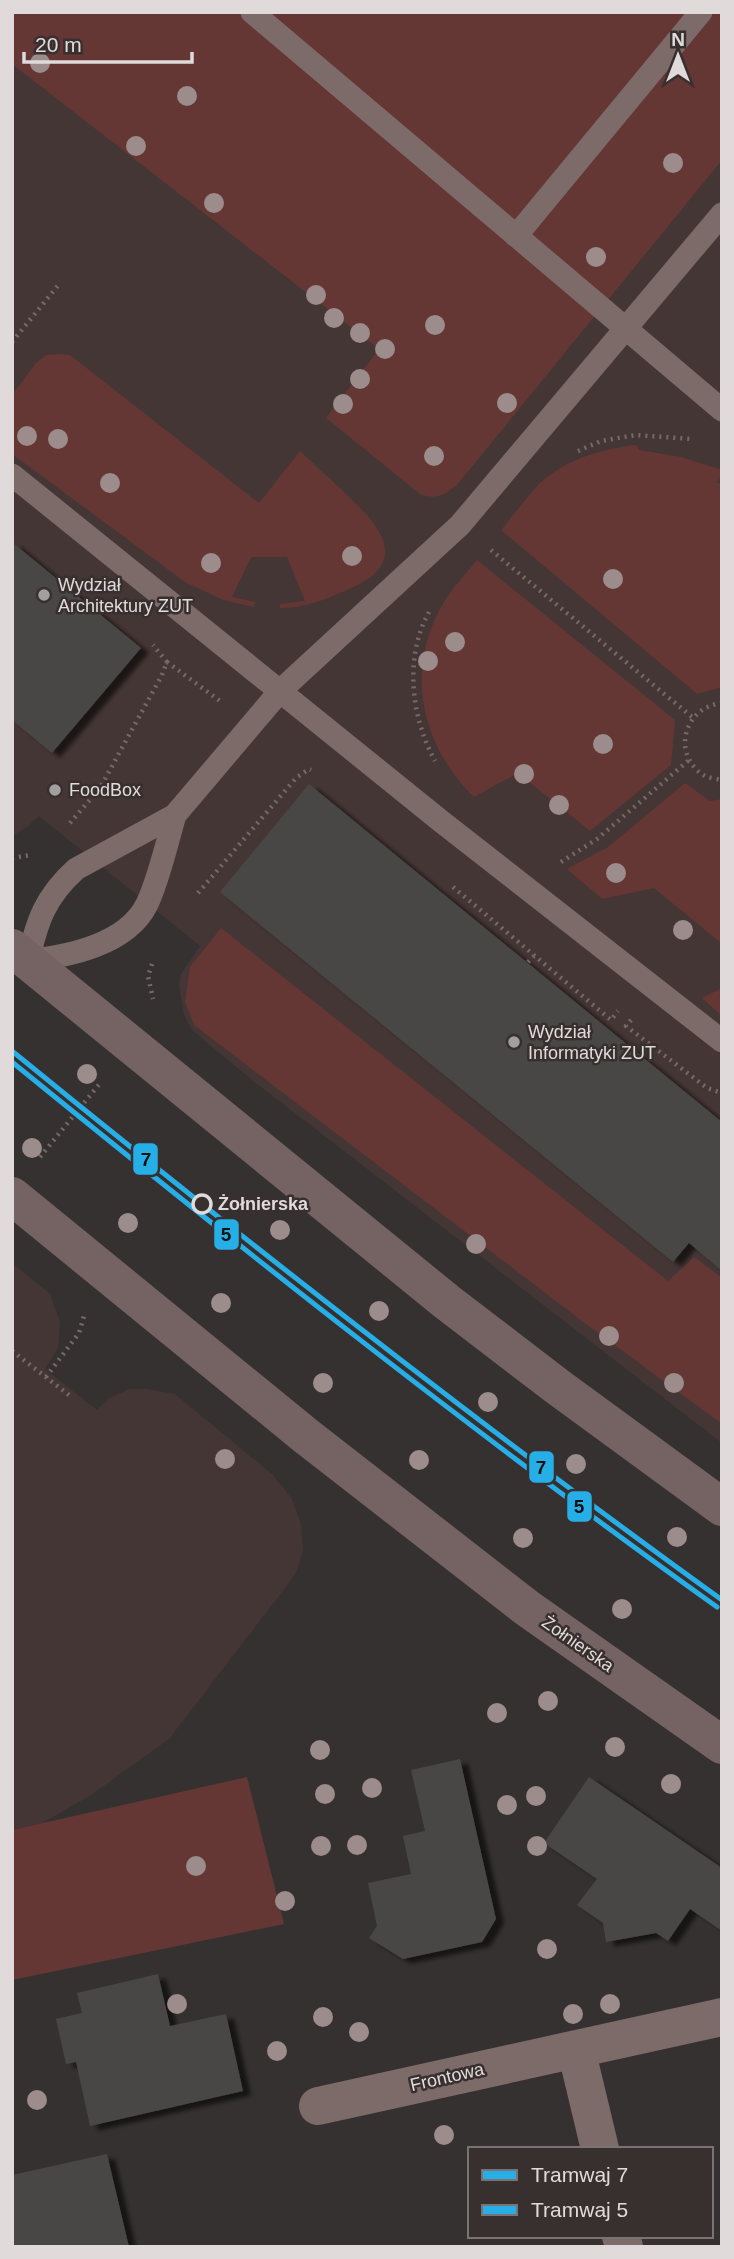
<svg xmlns="http://www.w3.org/2000/svg" width="734" height="2259" font-family="Helvetica,sans-serif">
	<defs>
		<filter id="shadow"><feDropShadow dx="8" dy="4.5" stdDeviation="2" flood-color="#0009"/></filter>
	</defs>
	<rect width="100%" height="100%" fill="#363131"/>
	<!-- built -->
	<path fill="#443634" d="M12,12H722V1443L252,1080L192,1030L184,1015L179,984L181,974L200,946L39,816L27,827L12,836Z
		M12,1263L50,1294L60,1322L58,1348L45,1369L97,1410L108,1399L129,1389H147L175,1394L273,1475L292,1499L301,1524L303,1551L295,1575L169,1739L91,1795L42,1823L12,1830Z"/>
	<!-- green -->
	<path fill="#643734" d="M12,12H722V160L457,485C445,495 436,500 420,494L326,418L379,349L12,64Z
		M60,354L70,355L259,503L300,451C315,465 329,478 343,491C377,523 414,560 351,588C328,599 305,608 280,608V604L305,601L287,557H251L232,597L255,602L254,607L223,600L185,582L12,454V395L36,363L46,355Z
		M636,445L639,450L681,457L722,470V476L717,482L722,485V687L697,694L501,530C514,515 526,497 540,483C567,459 601,449 636,445Z
		M477,560L675,720L671,765L590,831L518,773L474,797C420,745 404,668 444,602C453,587 466,574 477,560Z
		M685,783L710,801L722,799V944L654,888L602,899L567,869L608,847Z
		M221,928L668,1281L694,1257L722,1278V1424L582,1321L194,1025L185,1002L190,967Z
		M722,988V1016L702,998Z
		M247,1777L284,1924L12,1980V1830Z"/>
	<!-- building -->
	<path fill="#4a4645" filter="url(#shadow)" d="M12,542L141,648L52,753L12,720Z
		M309,784L722,1122V1271L689,1243L673,1262L220,892Z
		M460,1759L496,1919L482,1942L403,1959L369,1938L377,1926L368,1883L411,1874L403,1836L425,1831L411,1770Z
		M589,1777L722,1868V1931L690,1909L668,1941L656,1933L606,1942L603,1923L577,1905L597,1879L544,1843Z
		M158,1974L170,2026L226,2014L243,2091L90,2126L76,2062L66,2064L56,2019L82,2013L77,1993Z
		M107,2154L129,2247H12V2175Z"/>
	<g fill="none" stroke-linecap="round" stroke-linejoin="round">
		<!-- path -->
		<path stroke="#766a69" stroke-width="4.5" stroke-dasharray="2 5" stroke-linecap="butt" d="M12,342L60,283
			M578,451L601,441L636,435L692,439
			M491,550L692,717
			M429,612C404,657 411,717 435,761
			M167,662L220,701
			M722,703C683,707 671,756 705,776C710,778 717,779 722,780
			M70,823L100,788L162,675L167,662L153,645
			M12,858L31,855
			M561,862L597,839L689,760
			M453,887L611,1020L618,1011
			M198,893L296,778L309,769L311,770
			M528,962L534,956
			M152,964L148,976L153,999
			M631,1020L626,1026L707,1088L722,1093
			M40,1157L101,1082
			M12,1351L69,1395
			M46,1377L79,1333L84,1316"/>
		<!-- lane -->
		<path stroke="#7d6b69" stroke-width="23" d="M252,12L722,410
			M516,236L701,12
			M12,475L442,822L722,1041
			M175,815C167,842 159,879 147,904C127,945 68,956 28,961C37,921 45,897 76,869L175,815L281,690L460,525L722,214"/>
		<!-- street -->
		<path stroke="#7d6b69" stroke-width="38" d="M576,2049L600,2149
			M318,2106L722,2017
			M621,2236L624,2247"/>
		<!-- secondary -->
		<path stroke="#756363" stroke-width="38" d="M12,948L447,1302L558,1387L722,1507
			M12,1196L306,1436L527,1608L722,1745"/>
		<!-- tram-1 casing -->
		<g stroke="#382f2f" stroke-width="10">
			<path id="tram-1" d="M12,1051C244,1240 479,1425 722,1600"/>
		</g>
		<!-- tram-2 casing -->
		<g stroke="#382f2f" stroke-width="10">
			<path id="tram-2" d="M12,1062C243,1250 475,1434 717,1607"/>
		</g>
		<!-- tram-1 -->
		<use href="#tram-1" stroke="#26afe7" stroke-width="5"/>
		<!-- tram-2 -->
		<use href="#tram-2" stroke="#26afe7" stroke-width="5"/>
	</g>
	<!-- trees -->
	<g fill="#9c8c8b">
		<circle cx="40" cy="63" r="10"/>
		<circle cx="187" cy="96" r="10"/>
		<circle cx="136" cy="146" r="10"/>
		<circle cx="673" cy="163" r="10"/>
		<circle cx="214" cy="203" r="10"/>
		<circle cx="596" cy="257" r="10"/>
		<circle cx="316" cy="295" r="10"/>
		<circle cx="334" cy="318" r="10"/>
		<circle cx="435" cy="325" r="10"/>
		<circle cx="360" cy="333" r="10"/>
		<circle cx="385" cy="349" r="10"/>
		<circle cx="360" cy="379" r="10"/>
		<circle cx="507" cy="403" r="10"/>
		<circle cx="343" cy="404" r="10"/>
		<circle cx="27" cy="436" r="10"/>
		<circle cx="58" cy="439" r="10"/>
		<circle cx="434" cy="456" r="10"/>
		<circle cx="110" cy="483" r="10"/>
		<circle cx="352" cy="556" r="10"/>
		<circle cx="211" cy="563" r="10"/>
		<circle cx="613" cy="579" r="10"/>
		<circle cx="455" cy="642" r="10"/>
		<circle cx="428" cy="661" r="10"/>
		<circle cx="603" cy="744" r="10"/>
		<circle cx="524" cy="774" r="10"/>
		<circle cx="559" cy="805" r="10"/>
		<circle cx="616" cy="873" r="10"/>
		<circle cx="683" cy="930" r="10"/>
		<circle cx="87" cy="1074" r="10"/>
		<circle cx="32" cy="1148" r="10"/>
		<circle cx="128" cy="1223" r="10"/>
		<circle cx="280" cy="1230" r="10"/>
		<circle cx="476" cy="1244" r="10"/>
		<circle cx="221" cy="1303" r="10"/>
		<circle cx="379" cy="1311" r="10"/>
		<circle cx="609" cy="1336" r="10"/>
		<circle cx="323" cy="1383" r="10"/>
		<circle cx="674" cy="1383" r="10"/>
		<circle cx="488" cy="1402" r="10"/>
		<circle cx="225" cy="1459" r="10"/>
		<circle cx="419" cy="1460" r="10"/>
		<circle cx="576" cy="1464" r="10"/>
		<circle cx="677" cy="1537" r="10"/>
		<circle cx="523" cy="1538" r="10"/>
		<circle cx="622" cy="1609" r="10"/>
		<circle cx="548" cy="1701" r="10"/>
		<circle cx="497" cy="1713" r="10"/>
		<circle cx="615" cy="1747" r="10"/>
		<circle cx="320" cy="1750" r="10"/>
		<circle cx="671" cy="1784" r="10"/>
		<circle cx="372" cy="1788" r="10"/>
		<circle cx="325" cy="1794" r="10"/>
		<circle cx="536" cy="1796" r="10"/>
		<circle cx="507" cy="1805" r="10"/>
		<circle cx="357" cy="1845" r="10"/>
		<circle cx="321" cy="1846" r="10"/>
		<circle cx="537" cy="1846" r="10"/>
		<circle cx="196" cy="1866" r="10"/>
		<circle cx="285" cy="1901" r="10"/>
		<circle cx="547" cy="1949" r="10"/>
		<circle cx="177" cy="2004" r="10"/>
		<circle cx="610" cy="2004" r="10"/>
		<circle cx="573" cy="2014" r="10"/>
		<circle cx="323" cy="2017" r="10"/>
		<circle cx="359" cy="2032" r="10"/>
		<circle cx="277" cy="2051" r="10"/>
		<circle cx="37" cy="2100" r="10"/>
		<circle cx="444" cy="2135" r="10"/>
	</g>
	<!-- markers -->
	<g fill="#a49f9f" stroke="#382f2f" stroke-width="2.5">
		<circle cx="44" cy="595" r="7"/>
		<circle cx="55" cy="790" r="7"/>
		<circle cx="514" cy="1042" r="7"/>
	</g>
	<circle fill="#382f2f" stroke="#e0dada" stroke-width="3.5" cx="202" cy="1204" r="9"/>
	<g text-anchor="middle" dominant-baseline="central" stroke-width="5" stroke-linejoin="round" paint-order="stroke">
		<!-- poi labels -->
		<g font-size="18" fill="#e0dada" stroke="#382f2f" text-anchor="start">
			<text x="58" y="585">Wydział<tspan x="58" dy="21">Architektury ZUT</tspan></text>
			<text x="69" y="790">FoodBox</text>
			<text x="528" y="1032">Wydział<tspan x="528" dy="21">Informatyki ZUT</tspan></text>
		</g>
		<!-- stop labels -->
		<g font-size="18" font-weight="bold" fill="#e0dada" stroke="#382f2f" text-anchor="start">
			<text x="218" y="1204">Żołnierska</text>
		</g>
		<!-- street labels -->
		<g font-size="18" fill="#e0dada" stroke="#382f2f">
			<text transform="translate(578 1644) rotate(35)">Żołnierska</text>
			<text transform="translate(447 2077) rotate(-13)">Frontowa</text>
		</g>
	</g>
	<g stroke="#382f2f" stroke-width="2.5">
		<rect x="132" y="1142" width="27" height="34" rx="7" fill="#26afe7"/>
		<rect x="213" y="1218" width="27" height="33" rx="7" fill="#26afe7"/>
		<rect x="528" y="1450" width="27" height="34" rx="7" fill="#26afe7"/>
		<rect x="566" y="1490" width="27" height="33" rx="7" fill="#26afe7"/>
	</g>
	<g font-size="19" text-anchor="middle" font-weight="bold" fill="#111">
		<text x="146" y="1166">7</text>
		<text x="226" y="1241">5</text>
		<text x="541" y="1474">7</text>
		<text x="579" y="1513">5</text>
	</g>
	<!-- border -->
	<rect width="734" height="2259" fill="none" stroke="#e0dada" stroke-width="28"/>
	<!-- legend -->
	<rect x="468" y="2147" width="245" height="91" fill="#382f2f" stroke="#7b7373" stroke-width="2"/>
	<rect x="482" y="2170" width="35" height="10" fill="#26afe7" stroke="#7b7373" stroke-width="2"/>
	<text x="531" y="2182" font-size="21" fill="#e0dada">Tramwaj 7</text>
	<rect x="482" y="2205" width="35" height="10" fill="#26afe7" stroke="#7b7373" stroke-width="2"/>
	<text x="531" y="2217" font-size="21" fill="#e0dada">Tramwaj 5</text>
	<!-- north arrow -->
	<g transform="translate(678 56)" stroke="#382f2f" stroke-width="5" paint-order="stroke">
	<path d="M0-5L12 26L0 18L-12 26Z" fill="#e0dada"/>
	<text y="-10" font-size="19" font-weight="bold" text-anchor="middle" fill="#e0dada">N</text>
	</g>
	<!-- scale -->
	<path d="M24 52v10h168v-10" fill="none" stroke="#e0dada" stroke-width="3.5"/>
	<text x="35" y="52" font-size="21" fill="#e0dada" stroke="#382f2f" stroke-width="5" paint-order="stroke">20 m</text>
</svg>
